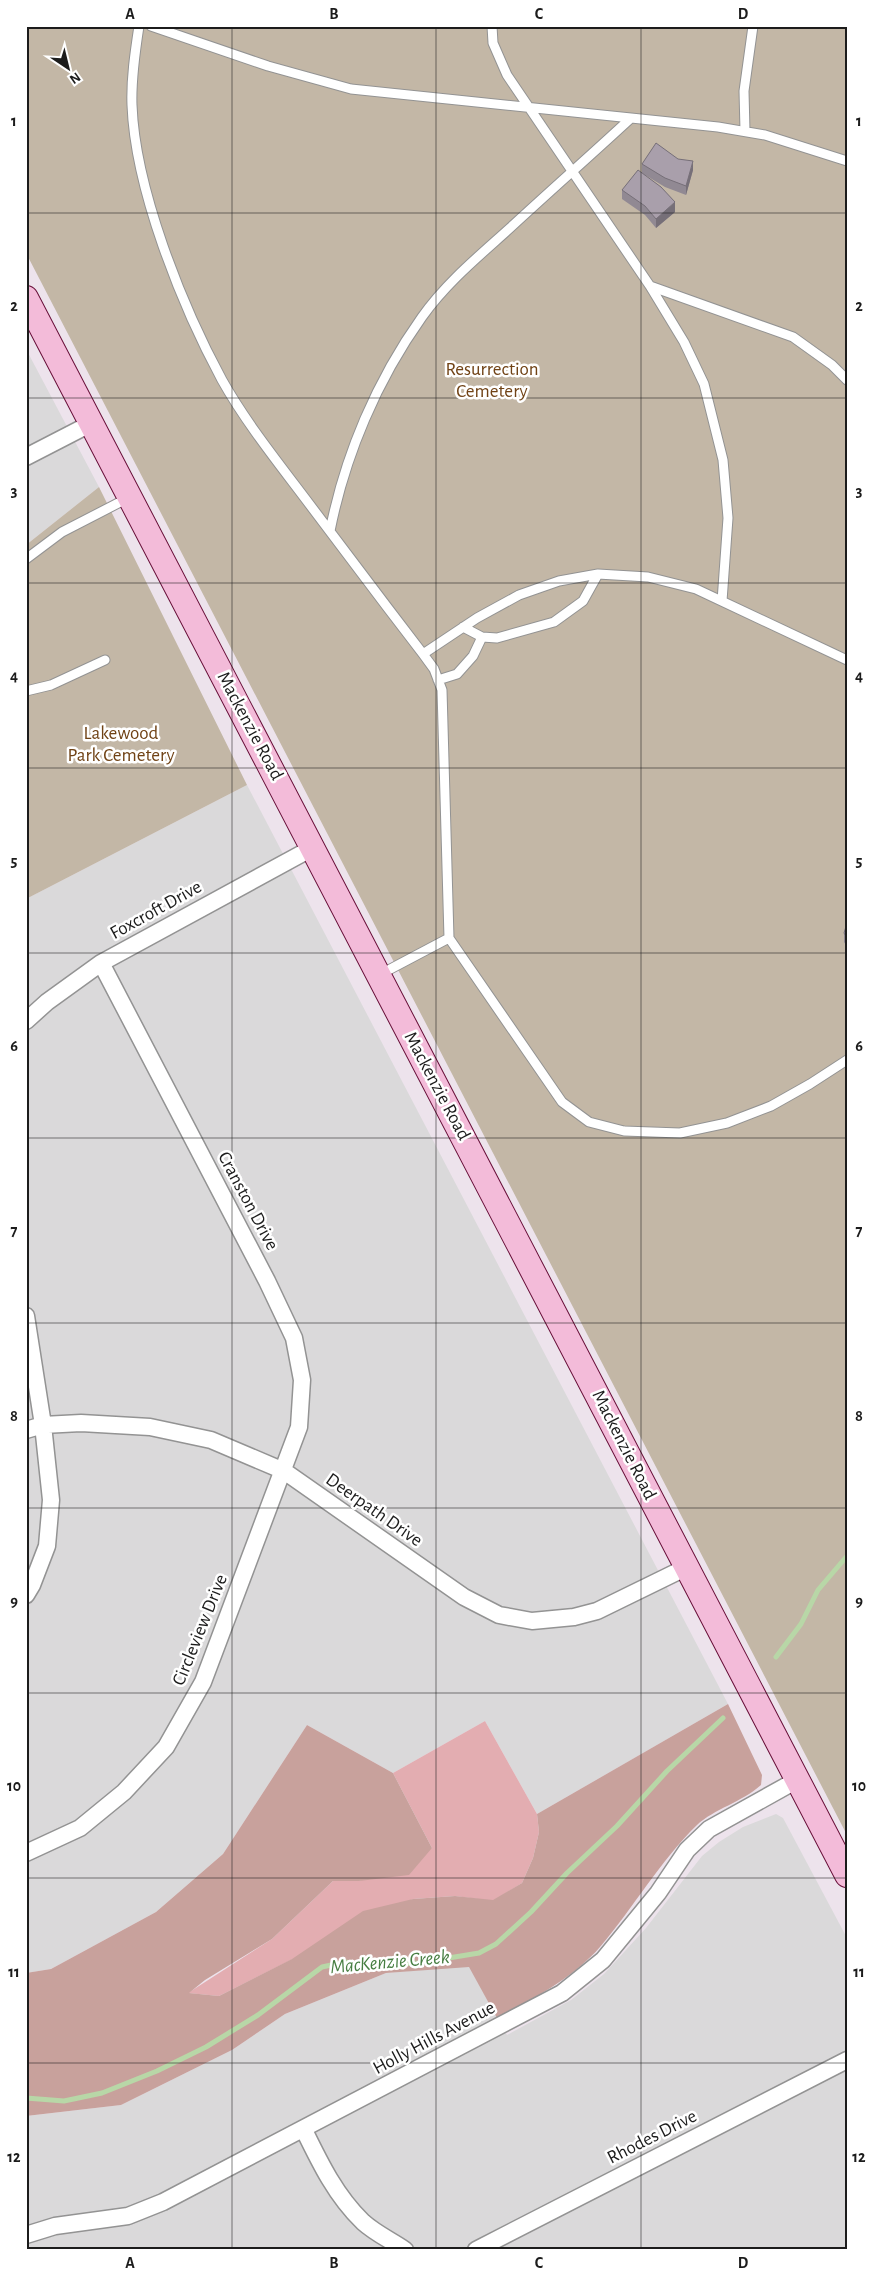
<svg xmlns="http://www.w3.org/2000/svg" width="873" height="2276" font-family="'Alegreya Sans',sans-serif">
	<rect width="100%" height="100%" fill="#ede3ec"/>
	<!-- residential -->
	<path fill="#dad9da" d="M26,349L99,487L26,545Z
		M247,785L728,1704L537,1814L485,1721L393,1773L307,1725L223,1854L156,1912L51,1969L26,1973V899Z
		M776,1814L783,1818L847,1938V2250H26V2116L121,2105L232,2050L285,2014L386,1973L469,1966L507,2035L571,2000L604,1974L646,1928L702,1856L719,1842L743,1827Z"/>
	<!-- grass -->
	<path fill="#e3adb1" d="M485,1721L537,1814L539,1832L533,1858L522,1883L493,1901L455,1896L413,1899L219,1996L188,1993L272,1939L333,1881H359L432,1848L393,1773Z"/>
	<!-- forest -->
	<path fill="#c8a19c" d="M728,1704L762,1775L761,1785C742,1802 714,1809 697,1825C660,1861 634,1907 600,1947C573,1978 533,1999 497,2018L469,1967L386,1973L285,2014L232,2050L121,2105L26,2116V1973L51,1969L156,1912L223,1854L307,1725L393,1773L432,1848L409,1875L359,1881H333L272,1939L205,1980L189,1993L219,1996L292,1959L363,1911L413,1899L455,1896L493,1900L522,1883L533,1858L539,1832L537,1814Z"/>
	<!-- cemetery -->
	<path fill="#c3b7a6" d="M26,26H847V1835L26,253Z
		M99,487L247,785L26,899V545Z"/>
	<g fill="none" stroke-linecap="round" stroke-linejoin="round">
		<!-- stream -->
		<path stroke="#b8d7a7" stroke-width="5" d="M776,1657L801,1624L818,1590L847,1556
			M26,2098L64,2101L102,2093L157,2071L206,2047L258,2015L322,1967L345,1962L367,1965L418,1963L479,1953L496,1944L531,1912L567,1873L617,1826L667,1771L723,1718"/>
		<!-- service casing -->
		<g stroke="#939393" stroke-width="11">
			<path id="service" d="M139,26C135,52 131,79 132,105C135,189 182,306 222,380C245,421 276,460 304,497C344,550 383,602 423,654L434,669L442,690L449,938L562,1102L589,1122L624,1131L680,1133L727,1123L771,1106L810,1084L847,1060
				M151,26L268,66L351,89L718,127L765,135L847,161
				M492,26L493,43L507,75L650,286L684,342L704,384L723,460L728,518L722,601
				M745,131L744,91L753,26
				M650,286L793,337L832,365L847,380
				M330,531C345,455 377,380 422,317C446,283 479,256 510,228C550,191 591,155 631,118
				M26,559L62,532L128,498
				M463,627L482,637L497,638L554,622L583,601L598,574
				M423,654L477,618L519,595L559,581L598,574L648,577L696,589L847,660
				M438,680L457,674L473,656L482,637
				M26,691L51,685L105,660
				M379,975L449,938"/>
		</g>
		<!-- minor casing -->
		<g stroke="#939393" stroke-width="19">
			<path id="minor" d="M26,457L92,423
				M26,1021L47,1002L101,963L314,847
				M26,1316L43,1425L51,1500L47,1546L32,1585L26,1595
				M26,1430L43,1425L81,1423L150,1427L211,1440L284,1471L464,1597L499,1615L532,1621L574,1617L597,1611L687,1567
				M26,1853L80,1828L124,1792L166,1747L203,1682L299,1427L302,1380L294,1338L267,1281L101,963
				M304,2130C320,2163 336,2196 363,2222C375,2233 392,2241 405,2250
				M26,2235L55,2226L128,2216L163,2202L562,1993L603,1960L658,1893L687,1850L709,1829L797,1780
				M476,2250L847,2060"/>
		</g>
		<!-- secondary casing -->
		<g stroke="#680f39" stroke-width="26">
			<path id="secondary" d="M26,298L847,1875"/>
		</g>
		<!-- service -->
		<use href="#service" stroke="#fff" stroke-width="9"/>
		<!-- minor -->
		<use href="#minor" stroke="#fff" stroke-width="16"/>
		<!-- secondary -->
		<use href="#secondary" stroke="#f3bbd9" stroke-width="24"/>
	</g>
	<!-- wall -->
	<path fill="#918993" d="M642,164L693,170L686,195L665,187L645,175L675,212L656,228L645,215L622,199V190L642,173Z
		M847,923V947L844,942V933Z"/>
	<!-- shaded-wall -->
	<path fill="#766f78" d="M693,161V170L686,195V186Z
		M675,202V212L656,228V219Z"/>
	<!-- building -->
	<path fill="#a99fab" stroke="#766f78" d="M656,143L678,159L693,161L686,186L665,178L642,164Z
		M638,170L661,187L675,202L656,219L645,206L622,190Z
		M847,923V938L844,933Z"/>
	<!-- grid -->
	<path fill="none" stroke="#1c1c1c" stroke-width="1" stroke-opacity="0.55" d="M232,26V2250M436,26V2250M641,26V2250M26,213H847M26,398H847M26,583H847M26,768H847M26,953H847M26,1138H847M26,1323H847M26,1508H847M26,1693H847M26,1878H847M26,2063H847"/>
	<g text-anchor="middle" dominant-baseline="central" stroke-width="5" stroke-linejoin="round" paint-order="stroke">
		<!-- park labels -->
		<g font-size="19" fill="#704215" stroke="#fff">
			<text x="492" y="369">Resurrection<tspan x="492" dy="22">Cemetery</tspan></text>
			<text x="121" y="733">Lakewood<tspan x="121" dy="22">Park Cemetery</tspan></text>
		</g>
		<!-- street labels -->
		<g font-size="19" fill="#1c1c1c" stroke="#fff">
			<text transform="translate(250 726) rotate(62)">Mackenzie Road</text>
			<text transform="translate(156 910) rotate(-29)">Foxcroft Drive</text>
			<text transform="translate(437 1086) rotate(62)">Mackenzie Road</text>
			<text transform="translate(248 1201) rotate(62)">Cranston Drive</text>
			<text transform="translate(624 1445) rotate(63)">Mackenzie Road</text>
			<text transform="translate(374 1510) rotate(35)">Deerpath Drive</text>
			<text transform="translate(200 1630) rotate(-68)">Circleview Drive</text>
			<text transform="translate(434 2038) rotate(-28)">Holly Hills Avenue</text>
			<text transform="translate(652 2137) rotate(-27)">Rhodes Drive</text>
		</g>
		<!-- water labels -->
		<g font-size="20" font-style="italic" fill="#477e42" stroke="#fff">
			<text transform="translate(390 1962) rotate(-5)">MacKenzie Creek</text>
		</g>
	</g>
	<!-- border -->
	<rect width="873" height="2276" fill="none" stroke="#ffffff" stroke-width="55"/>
	<!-- north arrow -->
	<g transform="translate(68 68) rotate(145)" stroke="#ffffff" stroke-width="4" paint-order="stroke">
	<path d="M0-4L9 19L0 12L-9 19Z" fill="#1c1c1c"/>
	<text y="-8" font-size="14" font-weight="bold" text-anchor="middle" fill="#1c1c1c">N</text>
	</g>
	<rect x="28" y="28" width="818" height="2220" fill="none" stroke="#1c1c1c" stroke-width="2"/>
	<g font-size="16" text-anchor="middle" font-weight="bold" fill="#1c1c1c">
		<text x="130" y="19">A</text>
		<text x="334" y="19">B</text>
		<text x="539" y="19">C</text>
		<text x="743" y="19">D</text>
		<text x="14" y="126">1</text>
		<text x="859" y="126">1</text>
		<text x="14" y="311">2</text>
		<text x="859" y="311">2</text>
		<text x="14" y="496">3</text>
		<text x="859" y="496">3</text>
		<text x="14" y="681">4</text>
		<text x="859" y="681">4</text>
		<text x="14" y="866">5</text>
		<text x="859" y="866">5</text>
		<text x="14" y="1051">6</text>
		<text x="859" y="1051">6</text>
		<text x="14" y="1236">7</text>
		<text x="859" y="1236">7</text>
		<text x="14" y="1421">8</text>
		<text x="859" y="1421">8</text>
		<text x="14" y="1606">9</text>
		<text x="859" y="1606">9</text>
		<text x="14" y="1791">10</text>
		<text x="859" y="1791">10</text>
		<text x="14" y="1977">11</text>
		<text x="859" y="1977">11</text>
		<text x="14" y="2162">12</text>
		<text x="859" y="2162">12</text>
		<text x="130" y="2268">A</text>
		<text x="334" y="2268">B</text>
		<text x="539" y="2268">C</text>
		<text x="743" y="2268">D</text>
	</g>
</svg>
